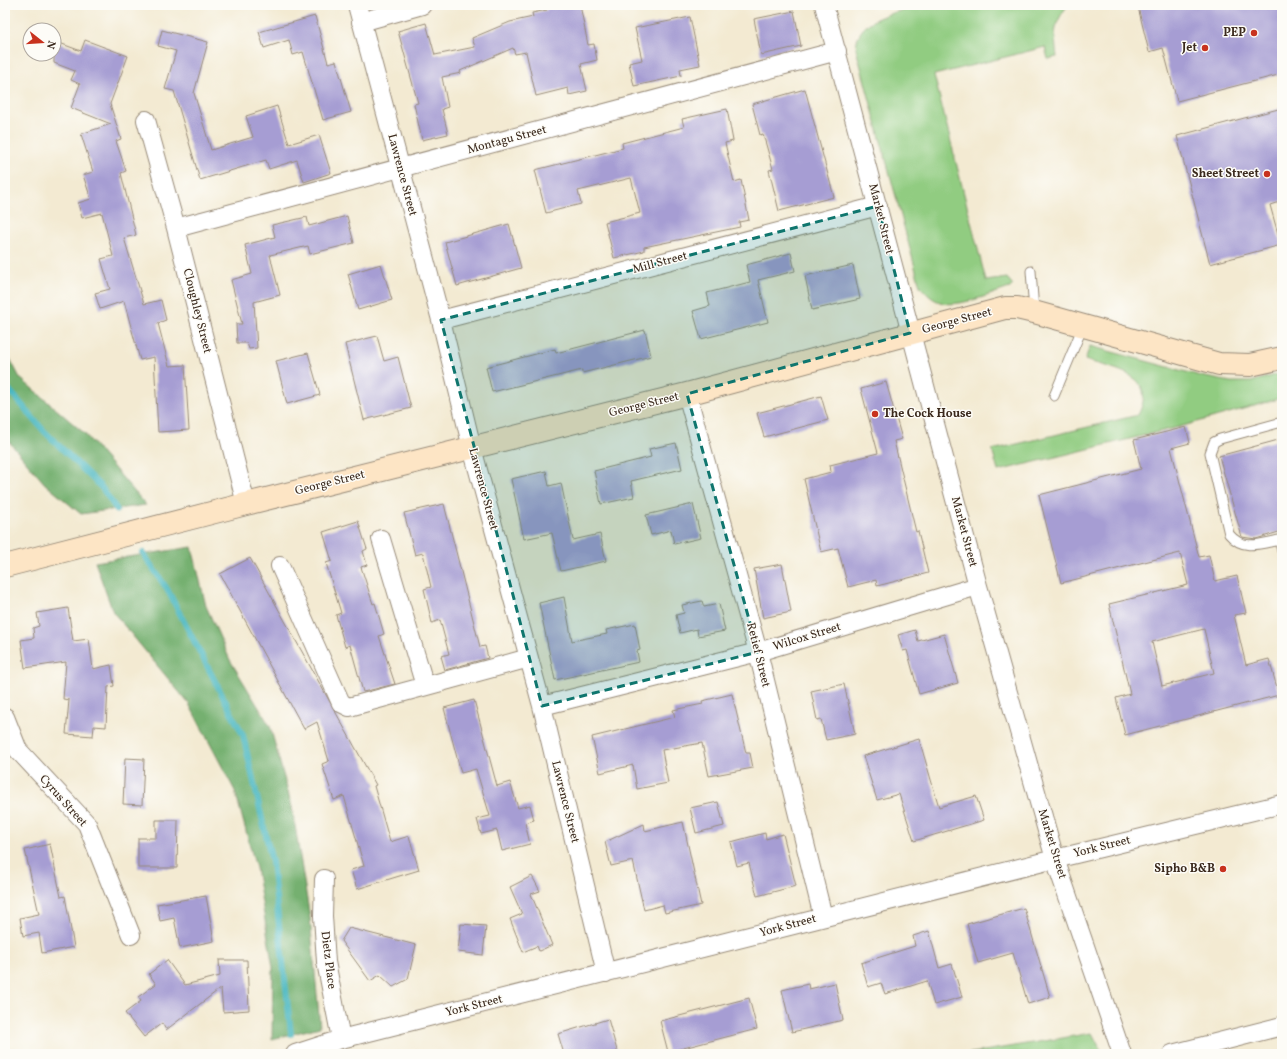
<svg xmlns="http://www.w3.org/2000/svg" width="1287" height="1059" font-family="Vollkorn,serif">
	<rect width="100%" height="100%" fill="#fdfcf7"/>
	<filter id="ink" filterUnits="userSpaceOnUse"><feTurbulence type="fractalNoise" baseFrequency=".025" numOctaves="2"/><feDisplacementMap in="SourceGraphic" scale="8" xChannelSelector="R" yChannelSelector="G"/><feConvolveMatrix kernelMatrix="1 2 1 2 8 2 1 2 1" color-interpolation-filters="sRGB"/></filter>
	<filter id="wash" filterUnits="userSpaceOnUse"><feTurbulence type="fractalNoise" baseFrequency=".012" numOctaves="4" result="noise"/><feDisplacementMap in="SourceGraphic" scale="16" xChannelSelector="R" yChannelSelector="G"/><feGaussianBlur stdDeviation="0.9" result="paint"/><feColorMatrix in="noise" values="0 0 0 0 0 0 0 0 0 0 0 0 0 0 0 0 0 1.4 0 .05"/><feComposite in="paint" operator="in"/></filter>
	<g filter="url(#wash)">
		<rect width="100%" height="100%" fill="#f3ead2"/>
		<!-- green -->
		<path fill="#91cc81" stroke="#667b50" d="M925,5H1068C1053,25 1054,33 1057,57L1048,59L1045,47L934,75L986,281L1007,278L1013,285L1010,288C993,293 956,309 940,302C931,299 926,293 920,286L856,49C856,15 900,12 925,5Z
			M1090,346L1205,377L1231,382H1251L1282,373V398L1183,426L998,471L992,450L1138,415C1159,374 1115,370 1085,360Z
			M1092,1033L1103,1054H966Z"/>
		<!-- forest -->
		<path fill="#74b06f" stroke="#586d46" d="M5,349L20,378L84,433L146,505L81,514L45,484L5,437Z
			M192,547L206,606L230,660L270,726L292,807L310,918L320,1027L272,1039L273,967L256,868L235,791L189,704L113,612L95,562Z"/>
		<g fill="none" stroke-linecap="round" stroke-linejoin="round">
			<!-- stream -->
			<path stroke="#47b6bf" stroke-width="6" d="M5,385L44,431L102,488L117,510
				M143,553L167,589L243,735L272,862L291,1034"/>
		</g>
		<g id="blocks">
			<!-- building -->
			<path fill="#a69dd3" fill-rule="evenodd" d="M546,5H580L588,45L594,44L597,60L581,64L587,91L569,95L568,88L536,96L526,52L515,54L513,48L460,71L461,73L442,77L448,107L442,109L448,134L422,140L414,104L418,103L398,31L426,23L435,55L475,47L472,38L510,22L533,17L532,13L547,10Z
				M1147,5H1282V74L1177,101L1163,48L1149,52L1138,7Z
				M794,11L801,46L761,55L754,19Z
				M315,16L328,63L336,61L351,112L323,120L303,52L293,55L289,40L264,48L259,32Z
				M690,17L700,65L680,69L681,76L634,86L629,63L642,60L635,28Z
				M162,30L208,42L194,93L211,150L253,137L246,116L277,106L289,144L319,135L331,173L304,182L297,160L269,169L266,160L200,180L174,91L165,89L176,51L158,46Z
				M85,40L128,56L110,104L121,139L116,141L126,171L121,173L136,235L124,238L144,304L161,300L166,320L158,323L169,366L185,365L189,430L158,432L154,357L140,360L124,301L100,309L95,293L110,289L101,259L113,256L102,213L82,218L78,203L91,199L83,175L93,172L81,134L111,124L71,108L80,84L71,80L75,71L54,63V41L81,51Z
				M805,89L834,197L779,211L769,170L773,169L763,134L760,135L752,104Z
				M1282,108V201L1270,205L1281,245L1210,264L1177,136Z
				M727,109L733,141L725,143L734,182L741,180L749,220L739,222L740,227L644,247V251L614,258L605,222L640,213L631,178L578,191L581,204L546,213L535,170L623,148L622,143L684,127L682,119Z
				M347,216L354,243L310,254L308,246L270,255L280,295L254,302L257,348L249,349L247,343H237L236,324H242L231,280L252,274L245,245L275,237L272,225L307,217L309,226Z
				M509,224L521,268L457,286L445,242Z
				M791,253L795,271L758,280L768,322L701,339L693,311L710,306L707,293L750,282L746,265Z
				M381,264L392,300L358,310L348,274Z
				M853,265L860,299L812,310L805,276Z
				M645,330L651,356L582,373V370L492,392L486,367L555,349L556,353Z
				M377,336L384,361L398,357L411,408L364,420L345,344Z
				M308,353L320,395L287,404L276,361Z
				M886,382L902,439L894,441L916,532L918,531L928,573L877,586L876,580L848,587L838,548L821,552L804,479L831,472L830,465L878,453L861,389Z
				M821,396L828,420L764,437L757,413Z
				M1186,427L1190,443L1171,448L1199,557L1209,555L1215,581L1237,576L1246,613L1234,615L1246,665L1269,659L1279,695L1125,735L1116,698L1130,694L1109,604L1188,585L1180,553L1061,583L1039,495L1141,469L1134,440ZM1204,629L1214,673L1162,686L1152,642Z
				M1282,439V531L1256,539L1242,537L1219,456Z
				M676,443L682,469L631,481L634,497L601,504L594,471L651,457L649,449Z
				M546,471L549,486L561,483L573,540L600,534L606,561L561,571L552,533L524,539L511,479Z
				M444,504L480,647L485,646L488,658L445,670L441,656L449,654L440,620L432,623L424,589L431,587L423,553L415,555L404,513Z
				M693,504L701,538L674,544L671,530L651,535L646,515Z
				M358,521L367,549L363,551L367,565L361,567L373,604L375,603L384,634L379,636L395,684L363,692L350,645L345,647L336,615L341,613L326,563L332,561L323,532Z
				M250,558L376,785L374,786L390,842L409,836L419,870L357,889L351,870L364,866L344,796L334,800L322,764L329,761L317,722L304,729L220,574Z
				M782,564L791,612L763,618L754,569Z
				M564,597L572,641L607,634L606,630L635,624L640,650L637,651L639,662L555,680L539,603Z
				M702,601L704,607L719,604L725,631L698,636L697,629L680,633L676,615L684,613L682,605Z
				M68,608L73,641L89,639L93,669L111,665L114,686L108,687L106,727L94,726L93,736L66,734L69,700L63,699L66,662L25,668L21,640L34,638L33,628L39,626L37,613Z
				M915,630L918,641L944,634L958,683L919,694L907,650L903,651L898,635Z
				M844,684L855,734L826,740L821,719L817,720L811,691Z
				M732,694L746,753H750L753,768L709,776L702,743L662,750L668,783L637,789L633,765L600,773L592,737L675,717L673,710L703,704L702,701Z
				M474,700L497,786L510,782L518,808L530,805L534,820L525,823L530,844L502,851L497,830L481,834L477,819L490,816L476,769L461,773L444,708Z
				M919,739L939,807L976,796L984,820L914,841L899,794L877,800L863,756Z
				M125,758L144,759L142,805L123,804Z
				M718,802L724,826L696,833L690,808Z
				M156,820H178L177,868H138V838H156Z
				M683,822L701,905L665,913L663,905L644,910L633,861L611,866L605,842L644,824L645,831Z
				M765,833L766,839L783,834L796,886L757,896L749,863L737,866L731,842Z
				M50,844L61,897L65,896L74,947L42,953L39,933L23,936L20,918L39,914L25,850Z
				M532,876L540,891L531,894L552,945L539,951L537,946L523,952L510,919L522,914L510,887Z
				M206,896L214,941L180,948L174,918L160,921L157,904Z
				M1024,908L1050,997L1028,1004L1013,953L978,963L967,924Z
				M461,924L486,926L483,955L458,952Z
				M349,928L416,945L408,979L393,987L380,975L370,981L341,941Z
				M929,931L939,968L952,964L962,997L934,1005L927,981L885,994L881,983L868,987L861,963L915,946L913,936Z
				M167,960L185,985L220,976L219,960H247L249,1010L223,1012L221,988L166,1030L162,1023L144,1037L125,1013L141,1001L138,997L156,984L149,974Z
				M835,983L843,1020L792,1032L782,990L808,984L809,989Z
				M749,998L757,1029L668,1052L660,1021Z
				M608,1019L618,1054H564L558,1034Z"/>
		</g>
	</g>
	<g filter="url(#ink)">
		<use href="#blocks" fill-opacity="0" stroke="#978a78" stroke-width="1"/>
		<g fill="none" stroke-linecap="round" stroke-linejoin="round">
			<!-- lane casing -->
			<g stroke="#978a78" stroke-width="11">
				<path id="lane" d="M1031,271L1034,311
					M1054,396L1083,326
					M1282,422L1220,439L1214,442L1210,453L1229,534C1243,551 1260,544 1279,540L1282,551"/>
			</g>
			<!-- street casing -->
			<g stroke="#978a78" stroke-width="20">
				<path id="street" d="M357,5L441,320L472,448L542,706L606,973
					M824,5L978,586L1055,859L1122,1054
					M361,22L422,5
					M146,120L176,228L246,504
					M176,228L837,51
					M441,320L878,206
					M687,394L758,652L823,917
					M381,539L425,686
					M280,566L341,703L349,707L529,658
					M542,706L758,652L978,586
					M5,717L18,750L87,824L131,935
					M324,879L323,916L326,962L341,1039
					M295,1054L341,1039L1055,859L1282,804
					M1172,1054L1282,1026"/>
			</g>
			<!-- secondary casing -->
			<g stroke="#978a78" stroke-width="24">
				<path id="secondary" d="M5,566L246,504L687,394L1005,308H1017L1034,312L1219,364L1250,365L1282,358"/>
			</g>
			<!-- lane -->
			<use href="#lane" stroke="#fff" stroke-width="9"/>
			<!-- street -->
			<use href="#street" stroke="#fff" stroke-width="18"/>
			<!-- secondary -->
			<use href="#secondary" stroke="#fde5c5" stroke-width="22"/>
		</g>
	</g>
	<!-- marked area -->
	<path fill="#0f766e" fill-opacity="0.2" stroke="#0f766e" stroke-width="3" stroke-dasharray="8 5" stroke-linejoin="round" d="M878,206L910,333L687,394L758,652L542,706L441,320Z"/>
	<!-- markers -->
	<g fill="#c8321e" stroke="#fdfcf7" stroke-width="1.5">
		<circle cx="1254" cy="33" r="4"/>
		<circle cx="1205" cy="48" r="4"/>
		<circle cx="1267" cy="174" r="4"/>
		<circle cx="875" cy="414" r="4"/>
		<circle cx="1223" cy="869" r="4"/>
	</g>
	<g text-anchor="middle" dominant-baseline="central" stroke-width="3" stroke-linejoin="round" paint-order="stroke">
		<!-- poi labels -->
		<g font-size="12" font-weight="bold" fill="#3b2a1e" stroke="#fdfcf7" text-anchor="end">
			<text x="1246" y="33">PEP</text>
			<text x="1197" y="48">Jet</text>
			<text x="1259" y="174">Sheet Street</text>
			<text x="883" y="414" text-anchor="start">The Cock House</text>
			<text x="1215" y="869">Sipho B&amp;B</text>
		</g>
		<!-- street labels -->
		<g font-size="12" fill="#3b2a1e" stroke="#fdfcf7">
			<text transform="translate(507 140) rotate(-15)">Montagu Street</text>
			<text transform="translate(402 175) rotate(75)">Lawrence Street</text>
			<text transform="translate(881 219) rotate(76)">Market Street</text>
			<text transform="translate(660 263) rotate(-15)">Mill Street</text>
			<text transform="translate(197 311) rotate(76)">Cloughley Street</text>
			<text transform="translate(957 321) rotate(-15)">George Street</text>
			<text transform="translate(644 405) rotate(-14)">George Street</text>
			<text transform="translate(330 483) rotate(-14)">George Street</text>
			<text transform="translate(483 489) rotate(75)">Lawrence Street</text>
			<text transform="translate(964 532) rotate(75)">Market Street</text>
			<text transform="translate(807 637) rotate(-17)">Wilcox Street</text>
			<text transform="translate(758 655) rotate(76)">Retief Street</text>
			<text transform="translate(63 801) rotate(48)">Cyrus Street</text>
			<text transform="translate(565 802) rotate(76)">Lawrence Street</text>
			<text transform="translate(1052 844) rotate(73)">Market Street</text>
			<text transform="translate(1102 847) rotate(-14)">York Street</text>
			<text transform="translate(788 926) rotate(-15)">York Street</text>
			<text transform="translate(328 960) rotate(83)">Dietz Place</text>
			<text transform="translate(474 1006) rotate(-14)">York Street</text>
		</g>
	</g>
	<!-- margin -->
	<rect width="1287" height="1059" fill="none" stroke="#fdfcf7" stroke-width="20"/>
	<!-- north arrow -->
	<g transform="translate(42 42) rotate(107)"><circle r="19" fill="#fdfcf7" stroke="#afa8a0"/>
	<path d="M0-3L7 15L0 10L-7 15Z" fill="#c8321e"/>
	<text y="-6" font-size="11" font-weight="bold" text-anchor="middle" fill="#3b2a1e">N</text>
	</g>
</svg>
